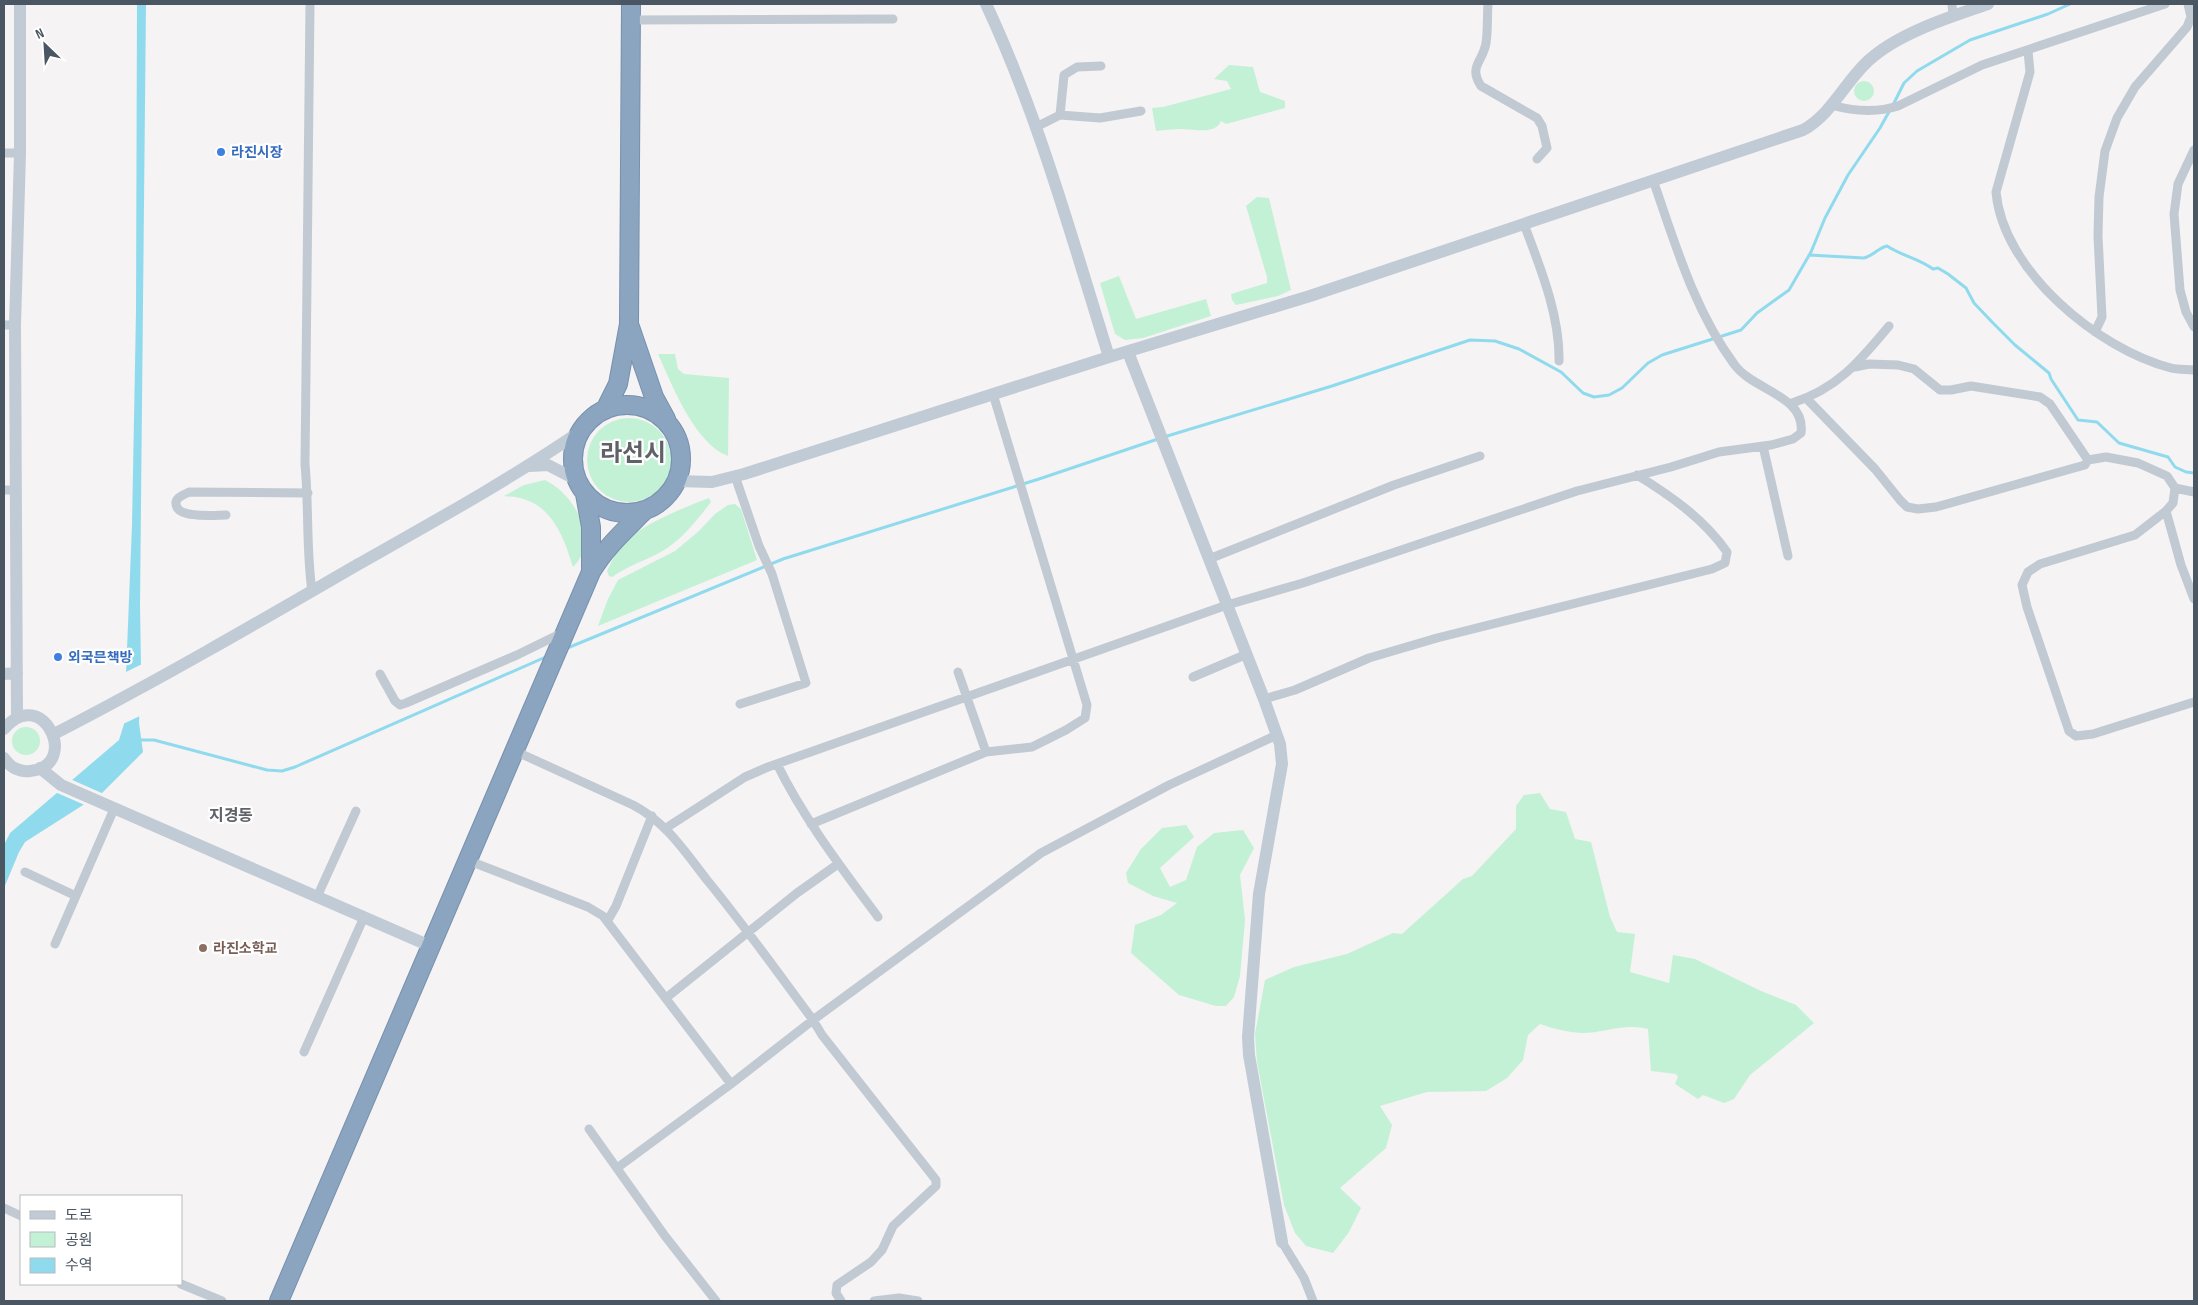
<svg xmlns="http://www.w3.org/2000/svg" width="2198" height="1305" font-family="'Sofia Sans Condensed','Noto Sans KR',sans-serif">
	<rect width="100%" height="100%" fill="#f5f3f3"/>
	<!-- green -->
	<path fill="#c3f1d5" d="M1229,65L1253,67L1260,92L1285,101V108L1226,124L1221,121C1216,135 1192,129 1181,129C1173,129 1164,130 1156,131L1152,108L1163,107L1231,89L1227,81L1214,79Z
		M1854 91a10 10 0 1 1 20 0a10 10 0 1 1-20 0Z
		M1257,197L1269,198L1291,290L1278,296L1236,305L1232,300L1231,294L1267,283V277L1246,206Z
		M1119,276L1136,319L1206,299L1211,316L1143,338L1125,340L1115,334L1100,283Z
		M658,354H675L678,369L684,374L729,378L728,456C695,444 672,385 658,354Z
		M587 460a42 42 0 1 1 84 0a42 42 0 1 1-84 0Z
		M545,480C574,494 601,540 573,567C564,538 553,506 520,498C515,496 509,497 504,496L524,485Z
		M709,498L711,502C700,516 688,532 674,543C656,558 631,563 612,577L609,576L607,571C611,563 615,554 620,547C635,527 685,507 709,498Z
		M735,504L741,509L757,560L598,626L608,599L618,580L675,551L699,531L715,514L728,505Z
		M12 741a14 14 0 1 1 28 0a14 14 0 1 1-28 0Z
		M1540,793L1550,809L1566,812L1575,839L1591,842L1610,917L1617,932L1635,934L1630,972L1669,983L1673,955L1695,959L1761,991L1796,1005L1814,1023L1750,1075L1734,1099L1724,1103L1703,1095L1698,1099L1675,1084L1678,1077L1676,1074L1651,1071L1648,1029C1621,1023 1607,1033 1582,1033C1567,1032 1554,1029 1540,1024L1528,1035L1523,1060L1507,1078L1486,1091L1427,1092L1380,1106L1392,1125L1386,1148L1340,1188L1361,1208L1349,1232L1333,1253L1306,1246L1295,1233L1284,1205L1257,1062L1255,1034L1265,980L1294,967L1347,954L1393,933L1402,934L1463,879L1472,876L1516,829V806L1524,795Z
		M1186,825L1194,837L1160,868L1170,887L1186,880L1197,847L1214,833L1243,830L1254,848L1240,875L1245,920L1240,976L1234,997L1226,1006H1216L1179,995L1131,953L1135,925L1161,915L1177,903L1153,896L1128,883L1126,873L1141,849L1162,828Z"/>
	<!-- water -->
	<path fill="#90daee" d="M137,4H146L140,605L141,665L139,723L143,752L102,793L25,842L19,852L4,888V845L10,833L119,740L124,724L132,525L136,312Z"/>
	<!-- pier -->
	<path fill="#f5f3f3" d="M144,663L142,715L121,725L124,673Z
		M70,779L104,794L87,806L55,792Z"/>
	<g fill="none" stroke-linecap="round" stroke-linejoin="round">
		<!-- stream -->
		<path stroke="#90daee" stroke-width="3" d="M1893,105L1904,83L1917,71L1970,40L2048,14L2070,4
			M1809,255L1864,258C1873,256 1878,248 1887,246C1902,256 1918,258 1933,269L1938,268L1948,274L1966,288L1974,303L1993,323L2015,345L2049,373L2051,379L2078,420L2097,422L2119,443L2168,457L2175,467L2186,472L2194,473
			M1164,437L1332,386L1470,340L1495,341L1519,349L1561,372L1583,393L1594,397L1609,395L1622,388L1648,363L1662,355L1741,330L1757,313L1789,290L1811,252L1825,218L1848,175L1880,128L1890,110
			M565,649L783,559L1039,479L1158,439
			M140,740H154L267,770L282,771L295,767L548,656"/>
		<!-- highway casing -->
		<g stroke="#7690ad" stroke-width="20">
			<path id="highway" d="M630,327L654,397L666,419
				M573 459a54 54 0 1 1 108 0a54 54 0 1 1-108 0Z
				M605,410L618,384L629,324L631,4
				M585,494L591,527V570
				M279,1301L591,572C605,548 624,531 644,511"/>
		</g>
		<!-- street -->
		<path stroke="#c1cad2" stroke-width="9" d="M310,4L305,464C309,506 306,549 312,591
			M1488,4C1487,17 1488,30 1486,43C1483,62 1468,66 1481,86L1537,118L1542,126L1547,148L1537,159
			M1952,4L1953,16
			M631,20L893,19
			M2028,51L2030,72L1996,192C2003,271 2098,349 2171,368C2178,370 2187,369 2194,370
			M1831,105C1853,111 1876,113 1898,106L1982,65L2165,4
			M1060,115L1064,75L1077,67L1101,66
			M1036,127L1060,115L1100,118L1141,111
			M2194,150L2178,184L2174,214L2180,290L2186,312L2194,327
			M4,153H20
			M1524,224C1540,267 1560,315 1559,361
			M4,325H15
			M2095,332L2102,317L2098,236L2099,197L2105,151L2117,118L2135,87L2187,27L2191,17L2188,4
			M1806,398L1875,469L1900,500L1907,507L1918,509L1936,507L2074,468L2085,465L2088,460L2050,404L2040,397L1971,386L1951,390H1940L1914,369L1898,365L1869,364L1855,367
			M1792,403C1837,389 1860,361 1889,326
			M1763,446L1788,556
			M2088,460L2106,457L2138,463L2167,476L2175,488L2173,503L2166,511L2135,535L2040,564L2028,572L2022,585L2027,607L2069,731L2076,736L2093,734L2194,702
			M735,476L759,546L772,574L806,683L740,704
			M2175,488L2194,492
			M4,490H16
			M2166,511L2181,565L2194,599
			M226,515C215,515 177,519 176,504C175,497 184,495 189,492L308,493
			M1209,559L1394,485L1480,456
			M958,672L986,752L1032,747L1066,730L1085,718L1087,705L993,394
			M380,674L395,701L400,705L406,703L517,655L564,632
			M1193,677L1247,654
			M1264,699L1295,690L1369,658L1437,638L1712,569L1725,563L1727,552C1704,519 1671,496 1637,475
			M515,751L633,805C666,822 685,852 707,880C744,925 778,973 813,1020L822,1035L936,1180V1186L893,1226L882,1250L871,1262L837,1285L836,1293L841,1301
			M777,764C804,819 841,867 878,917
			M811,824L986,752
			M666,828L745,777L768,767L1227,605L1303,583L1577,491L1671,467L1719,452L1771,445L1793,439L1801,433C1806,395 1753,391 1734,364C1694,310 1675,243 1653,180
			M467,860L588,907L603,916L731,1084
			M25,872L76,896
			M317,897L356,811
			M608,920L616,906L652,816
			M55,944L114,809
			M666,998L797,893L838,864
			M304,1052L364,917
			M589,1129L665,1236L716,1301
			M617,1168L731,1084L813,1020L1041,853L1169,785L1277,735
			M4,1208L21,1216
			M1282,1242L1304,1278L1313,1301
			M181,1284L222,1301
			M874,1301L899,1298L918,1301"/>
		<!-- secondary -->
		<path stroke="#c1cbd6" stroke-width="12" d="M986,4C1039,117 1072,239 1109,357
			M1128,352L1264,699L1280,744L1282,764L1259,894L1248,1037L1249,1055L1282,1242
			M530,466L548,465L577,480
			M677,481L712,482L744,474L1109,357L1310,296L1803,130C1831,115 1845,82 1868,61C1898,33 1950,17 1988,4
			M4,674L17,673
			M17,718L15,325L20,153V4
			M4,729C42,683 82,766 30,771C19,772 10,767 4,758
			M54,734C157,681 257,623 357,565C433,522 509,480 581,431
			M40,768L61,785L430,946"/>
		<!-- highway -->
		<use href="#highway" stroke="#8ba5c1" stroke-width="18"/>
	</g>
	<!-- markers -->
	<g fill="#3f7fe0" stroke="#fff" stroke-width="2">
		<circle cx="221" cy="152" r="5"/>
		<circle cx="58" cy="657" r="5"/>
	</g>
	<circle fill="#8d6e63" stroke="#fff" stroke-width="2" cx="203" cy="948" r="5"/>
	<g text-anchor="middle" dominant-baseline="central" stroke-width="4.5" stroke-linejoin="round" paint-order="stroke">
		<!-- shop labels -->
		<g font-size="14" font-weight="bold" fill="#366cbe" stroke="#fff" text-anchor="start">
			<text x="231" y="152">라진시장</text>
			<text x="68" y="657">외국믄책방</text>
		</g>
		<!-- education labels -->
		<g font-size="14" font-weight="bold" fill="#785e54" stroke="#fff" text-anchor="start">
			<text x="213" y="948">라진소학교</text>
		</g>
		<!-- quarter labels -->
		<g font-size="16" font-weight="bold" fill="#5f6368" stroke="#fff">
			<text x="231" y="816">지경동</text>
		</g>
		<!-- town labels -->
		<g font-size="24" font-weight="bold" fill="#5f6368" stroke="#fff">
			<text x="633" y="453">라선시</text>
		</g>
	</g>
	<!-- border -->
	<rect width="2198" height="1305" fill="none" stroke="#4a5661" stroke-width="10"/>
	<!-- legend -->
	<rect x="20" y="1195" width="162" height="90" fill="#ffffff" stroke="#b7bbc0"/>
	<rect x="30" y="1211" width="25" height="8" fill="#c1cbd6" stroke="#b7bbc0"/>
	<text x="65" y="1220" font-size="15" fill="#4a5661">도로</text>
	<rect x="30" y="1232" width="25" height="15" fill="#c3f1d5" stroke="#b7bbc0"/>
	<text x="65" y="1245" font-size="15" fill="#4a5661">공원</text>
	<rect x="30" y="1258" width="25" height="15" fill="#90daee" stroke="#b7bbc0"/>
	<text x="65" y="1270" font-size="15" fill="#4a5661">수역</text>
	<!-- north arrow -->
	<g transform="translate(45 45) rotate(335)" stroke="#ffffff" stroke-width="4" paint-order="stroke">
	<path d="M0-4L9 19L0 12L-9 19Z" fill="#4a5661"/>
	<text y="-8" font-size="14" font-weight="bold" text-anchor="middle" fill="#4a5661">N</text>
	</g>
</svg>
